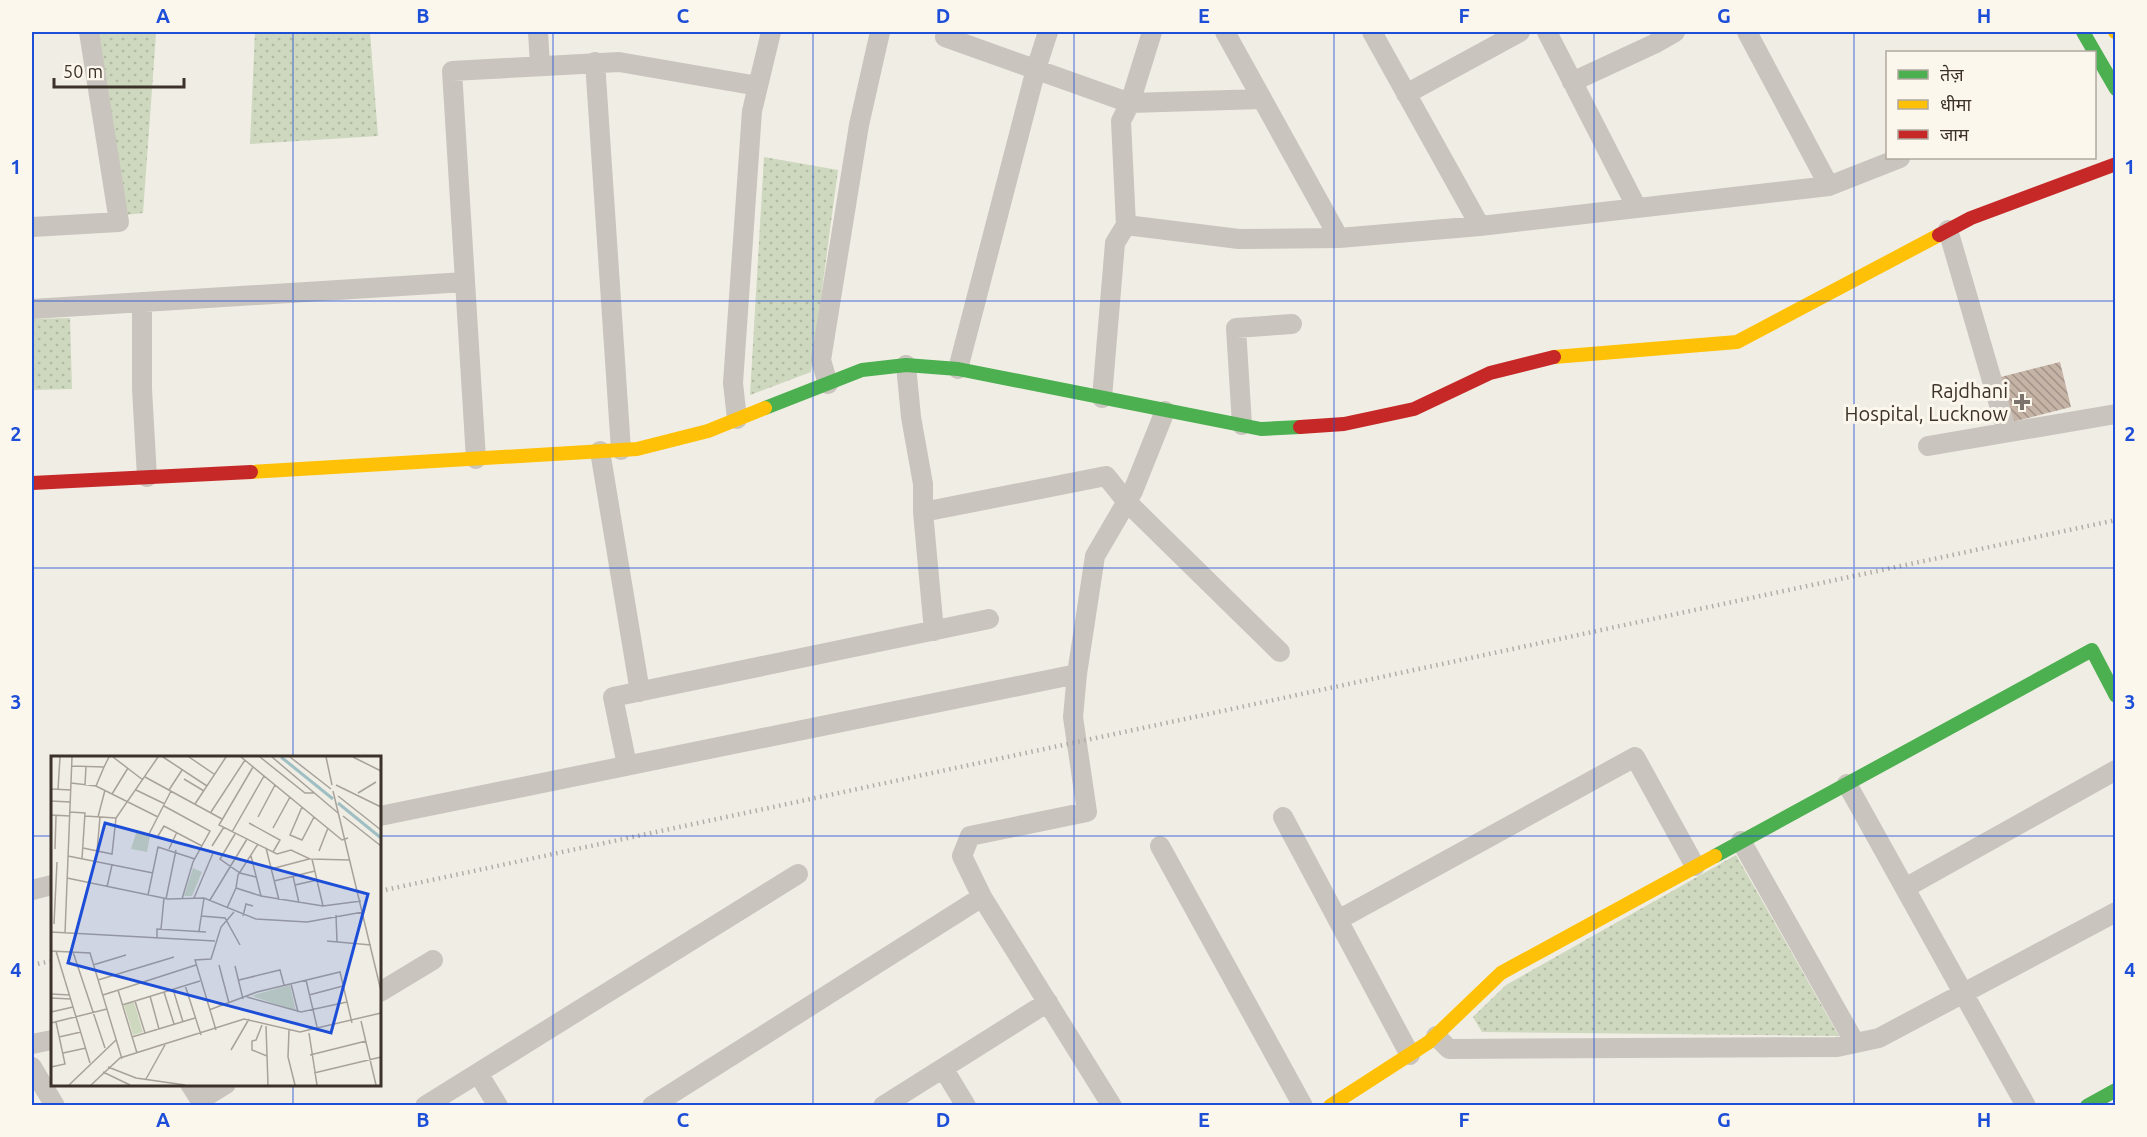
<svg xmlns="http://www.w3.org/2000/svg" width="2147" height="1137" font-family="Ubuntu,'Noto Sans Devanagari',sans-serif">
	<defs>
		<pattern id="grass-dots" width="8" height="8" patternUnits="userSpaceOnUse" patternTransform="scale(1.5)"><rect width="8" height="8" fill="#ced8be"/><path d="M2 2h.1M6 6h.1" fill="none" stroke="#b2baa3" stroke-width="1.8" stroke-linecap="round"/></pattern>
		<pattern id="building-back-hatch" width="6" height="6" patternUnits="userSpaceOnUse" patternTransform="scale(1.5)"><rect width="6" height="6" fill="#c5b3a6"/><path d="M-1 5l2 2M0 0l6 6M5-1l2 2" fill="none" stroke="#a19287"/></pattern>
	</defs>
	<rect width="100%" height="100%" fill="#f0ede5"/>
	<!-- grass -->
	<path fill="url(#grass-dots)" d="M98,32L156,34L143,213L126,215Z
		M255,32H370L378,136L250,144Z
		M764,157L838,170L811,372L750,395Z
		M70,318L72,389L32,390V319Z
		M1736,855L1839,1036L1482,1032L1473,1017L1506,985Z"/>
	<!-- building -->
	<path fill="url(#building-back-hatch)" d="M2060,362L2071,407L2008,423L1997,378Z"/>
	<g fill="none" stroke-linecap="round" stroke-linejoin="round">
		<!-- street -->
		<path stroke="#c9c4bd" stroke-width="20" d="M538,32L540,65
			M947,32L945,37L1130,103L1262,99
			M1225,32L1339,238
			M1372,32L1480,226
			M1547,32L1637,208
			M1747,32L1829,186
			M595,62L621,450
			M1572,82L1654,44L1675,32
			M1406,94L1520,32
			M1126,225L1121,121L1130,103L1152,32
			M32,227L119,222L89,32
			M1948,230L2007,432
			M142,302V389L147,477
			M32,309L465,282
			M906,365L911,417L923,484V512L934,631
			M958,369L1036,69L1048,32
			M828,384L821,360L859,125L880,32
			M1102,398L1115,243L1126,225L1239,239L1339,238L1480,226L1829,186L1900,158
			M737,419L733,383L752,111L771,32
			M1242,425L1236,328L1292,324
			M1928,446L2116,414
			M600,451L640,692
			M476,459L452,71L619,62L758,86
			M923,512L1106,476L1127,502L1280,652
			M627,765L613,697L989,619
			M1847,784L2026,1106
			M380,816L1077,674
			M1283,817L1410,1055
			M1741,841L1855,1043
			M1160,846L1303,1106
			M1905,888L2116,770
			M32,890L52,885
			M1338,920L1635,757L1695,866
			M380,992L433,960
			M1436,1036L1449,1049L1837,1047L1879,1038L2116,912
			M32,1044L52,1040
			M32,1067L55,1106
			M943,1068L966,1106
			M478,1073L498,1106
			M190,1084L204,1106
			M200,1100L226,1084
			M425,1106L798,874
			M652,1106L982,897
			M883,1106L1048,1002
			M1112,1106L982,897L962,856L970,836L1087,812L1073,717L1077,674L1095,556L1133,491L1165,411"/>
		<!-- fast -->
		<path stroke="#4caf50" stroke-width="14" d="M2083,32L2116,89
			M765,408L862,370L906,365L958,369L1261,429L1300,427
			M1715,856L2092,650L2116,696
			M2087,1106L2116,1090"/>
		<!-- slow -->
		<path stroke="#ffc107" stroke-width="14" d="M2115,32H2116
			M1554,357L1737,342L1939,235
			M251,472L637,449L708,431L765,408
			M1330,1106L1429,1042L1501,973L1715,856"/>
		<!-- jam -->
		<path stroke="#c62828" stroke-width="14" d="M1939,235L1971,218L2116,164
			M1300,427L1344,424L1414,409L1490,373L1554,357
			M32,483L251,472"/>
		<!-- rail -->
		<path stroke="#b2ada7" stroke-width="4.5" stroke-dasharray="1.5 4.5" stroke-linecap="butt" d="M380,891L2116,520
			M32,965L52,961"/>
	</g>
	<!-- grid -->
	<path fill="none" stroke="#1d4ed8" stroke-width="1.5" stroke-opacity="0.55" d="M293,32V758M553,32V1106M813,32V1106M1074,32V1106M1334,32V1106M1594,32V1106M1854,32V1106M32,301H2116M32,568H2116M32,836H52M380,836H2116M293,1084V1106"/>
	<!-- markers -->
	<path fill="#7b736b" stroke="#fcf7ed" stroke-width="2" d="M2019 393h6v6h6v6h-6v6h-6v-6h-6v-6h6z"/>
	<g text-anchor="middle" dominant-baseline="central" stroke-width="6" stroke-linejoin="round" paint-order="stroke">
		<!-- poi labels -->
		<g font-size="20" fill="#3c322a" stroke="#fcf7ed" text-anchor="end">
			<text x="2008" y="390">Rajdhani<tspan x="2008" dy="23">Hospital, Lucknow</tspan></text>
		</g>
	</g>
	<!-- overview -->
	<g transform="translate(51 756)">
		<rect width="330" height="330" fill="#f0ede5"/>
		<path d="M86,74L99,80L96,96L80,93ZM142,112L151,116L141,140H133ZM239,229L245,255L201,240L206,238ZM83,246L92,276L82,279L73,249Z" fill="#ced8be"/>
		<path fill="none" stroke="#9fbfc3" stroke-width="3" d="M230,1L282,43M287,47L330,82"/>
		<path fill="none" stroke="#a8a29a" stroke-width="1.5" d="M62,1L92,24M112,1L156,30M138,1L163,18M190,1L291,84L297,82M209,1L254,37H263M221,1L287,57M239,1L280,33M275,1L281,29M302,1L330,15M21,10L53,11L58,1M202,11L168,69L226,98L240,94L259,103L299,104M94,21L171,63M133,23L153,35M20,27L45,30L107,61M34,29L35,10M285,29L330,51M45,30L53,11M0,33L20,34M7,34L9,1M85,34L114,48M118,34L131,14M282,35L330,235M307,37L325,26M61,38L77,12M287,40L330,74M0,45L19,46M144,48L175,1M113,50L159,75L142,106L131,143M251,51L239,79L251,84L263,61M19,56L34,57L31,103M160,56L194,4M0,59L19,60M34,60L65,62M292,60L330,90M47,61L54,34M207,61L224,29M198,67L229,84L222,96M222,72L239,41M181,76L213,20M98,78L120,35M184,78L169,103L189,117L205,121M107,80L113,70L151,90M161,90L173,71M32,92L61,98L65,62L107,1M215,92L228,144M4,93L5,60M118,93L126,76M46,95L49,61M268,95L277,72M17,100L102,117M200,100L210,140M261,103L272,150M220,113L258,103M242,120L248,147M16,122L117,143L153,142L205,163L256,166L312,156M223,125L264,115M244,129L266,124M56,131L61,109M185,132L187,119L207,88M97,139L107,91L144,103M143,142L162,97M115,143L125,94M159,144L196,83M176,152L185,132L210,140L272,150L310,145M285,159L286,186M150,160L174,162L189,189M192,160L195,148L202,150M3,168L6,106M110,173L113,142M148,175L153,142M0,176L164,185M14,177L21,1M106,182V173L155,176M276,185L320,189M0,195L39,197L71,303M5,195L39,307M22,196L54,292M42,209L75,199M168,209L178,247M184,210L192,243M47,224L123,201M188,224L229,214L233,229M255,224L267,275M240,228L247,256M134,229L150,279M122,233L132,266M67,234L86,297M113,236L123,268M0,238L19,239M52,239L145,209M258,239L292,230M99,240L108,273M196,241L250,256L296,246M0,242L20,243M84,245L94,277M71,249L149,225M158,254L206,236L289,216L301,267M0,256L22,251M310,265L325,329M0,267L56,253M211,269L205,284L201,285V294L216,300M215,270L217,329M165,274L144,204L160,203L170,171L183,156M238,274L237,301L244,329M258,277L266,329M8,281L30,276M81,281L144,262M180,294L198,263M12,297L35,292M259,299L315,285M0,311L14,308L5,266M57,311L85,322L134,329M52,316L79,329M263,317L330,301M95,323L115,287M18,329L65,284M40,329L69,302L193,263L249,276L330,257"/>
		<path fill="#1d4ed8" fill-opacity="0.15" stroke="#1d4ed8" stroke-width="3" d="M54,67L317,138L280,277L17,207Z"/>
		<rect width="330" height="330" fill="none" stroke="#3c322a" stroke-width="3"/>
	</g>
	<!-- border -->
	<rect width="2147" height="1137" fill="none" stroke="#fcf7ed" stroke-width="66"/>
	<!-- legend -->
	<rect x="1886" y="51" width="210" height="108" fill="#fcf7ed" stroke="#afa89f" stroke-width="1.5"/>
	<rect x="1898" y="70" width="30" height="9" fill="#4caf50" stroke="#afa89f" stroke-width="1.5"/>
	<text x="1940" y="81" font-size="18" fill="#3c322a">तेज़</text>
	<rect x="1898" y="100" width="30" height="9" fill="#ffc107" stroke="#afa89f" stroke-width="1.5"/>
	<text x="1940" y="111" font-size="18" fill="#3c322a">धीमा</text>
	<rect x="1898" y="130" width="30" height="9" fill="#c62828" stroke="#afa89f" stroke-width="1.5"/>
	<text x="1940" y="141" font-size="18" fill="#3c322a">जाम</text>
	<!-- scale -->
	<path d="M54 78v9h130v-9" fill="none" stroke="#3c322a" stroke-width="3"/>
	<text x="63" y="78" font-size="18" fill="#3c322a" stroke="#fcf7ed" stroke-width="4.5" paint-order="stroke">50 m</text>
	<rect x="33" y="33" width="2081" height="1071" fill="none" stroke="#1d4ed8" stroke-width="2"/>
	<g font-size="20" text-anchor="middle" font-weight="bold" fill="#1d4ed8">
		<text x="163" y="23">A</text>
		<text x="423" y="23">B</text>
		<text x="683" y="23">C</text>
		<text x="943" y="23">D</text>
		<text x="1204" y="23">E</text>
		<text x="1464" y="23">F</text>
		<text x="1724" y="23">G</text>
		<text x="1984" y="23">H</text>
		<text x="16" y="174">1</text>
		<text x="2130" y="174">1</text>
		<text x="16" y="441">2</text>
		<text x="2130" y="441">2</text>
		<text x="16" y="709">3</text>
		<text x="2130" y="709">3</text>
		<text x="16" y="977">4</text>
		<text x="2130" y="977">4</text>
		<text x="163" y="1127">A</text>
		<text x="423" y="1127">B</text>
		<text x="683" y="1127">C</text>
		<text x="943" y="1127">D</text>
		<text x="1204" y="1127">E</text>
		<text x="1464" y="1127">F</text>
		<text x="1724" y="1127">G</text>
		<text x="1984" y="1127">H</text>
	</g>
</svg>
